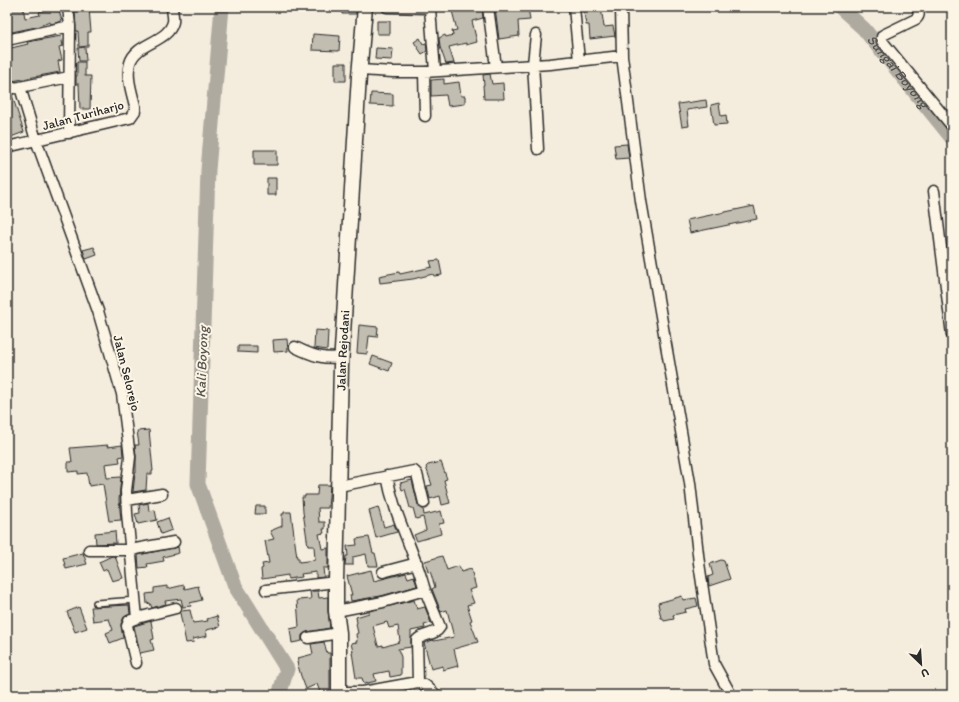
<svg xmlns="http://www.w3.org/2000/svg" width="959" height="702" font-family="Itim,sans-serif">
	<rect width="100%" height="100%" fill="#f4edde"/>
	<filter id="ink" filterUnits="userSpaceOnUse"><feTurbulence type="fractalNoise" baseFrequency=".025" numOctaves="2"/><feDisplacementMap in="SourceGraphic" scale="8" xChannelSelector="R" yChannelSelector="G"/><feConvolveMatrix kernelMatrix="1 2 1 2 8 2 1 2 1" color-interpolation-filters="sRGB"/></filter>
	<g filter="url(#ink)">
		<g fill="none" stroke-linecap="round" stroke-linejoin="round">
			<!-- river -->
			<g stroke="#afaaa0" stroke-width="15">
				<path d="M222,7L208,170L198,484L235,586L287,669L279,695"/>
				<path id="s1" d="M840,7L864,29L952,138"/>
			</g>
		</g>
		<!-- building -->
		<path fill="#c2bdb1" stroke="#2b2b2b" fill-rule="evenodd" d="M7,7H23L25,18L40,15L39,12L58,7L62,21L51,24L50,22L36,27L7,33Z
			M80,7H88L89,8L91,32H88V46L79,47L78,31H76L75,11H79Z
			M342,7H356V14H342Z
			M451,7H482L483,18L472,21L477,42L466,45V43L449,47L454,63L446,64L440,47L439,38L445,35L446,37L453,35L452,31L457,30Z
			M495,7H528L530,20L518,21L519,36L499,39Z
			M583,7H591V9L601,7L604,27L613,26L615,36L590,39L589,25H586Z
			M377,21H390V34H377Z
			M313,34L340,36L339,51L312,50Z
			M61,36L63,46L59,47L62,60L58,61L60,72L7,82V49L28,44L27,42Z
			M420,38L423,44L426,43L427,51L422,54L414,42Z
			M85,47L86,61H79L78,48Z
			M376,48L393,49L392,60L375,59Z
			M77,62H85V76H91L90,109H80L79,84H76V76H77Z
			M335,63H346V81H335Z
			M490,74L492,84L503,83L504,99H484L483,85H484L483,75Z
			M444,79V84L459,82L461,96H465V104L448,106L446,95L431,96V80Z
			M371,93L393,94V106L370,105Z
			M7,95H12L24,132L11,137L7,126Z
			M706,100L707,107L687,110L689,126L682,127L678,104Z
			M719,103L721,116L726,115L727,124L714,125L711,105Z
			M627,144L629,158L616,159L614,145Z
			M254,150H277V165H254Z
			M267,178H276V195H267Z
			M754,206L757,219L690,233L687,220Z
			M94,247L97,255L86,259L83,250Z
			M439,260L442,275L434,276L433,274L413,279L380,283L379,276L399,272L400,274L432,267L430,261Z
			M359,325L378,327L377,337L369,336L367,354L357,353Z
			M315,330L328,331L327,350L314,348Z
			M287,339L288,351L274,352L273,340Z
			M238,346H257V353L238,352Z
			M373,356L392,363L389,371L370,364Z
			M149,430L153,471H152V474H147L146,490L133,492L135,473H136V456L135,445H139L137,431Z
			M108,445V447L122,445L123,456L119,457L120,462L105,464L107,478L121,477L119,500L121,520L109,521L103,484L89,486L87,473L78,474V471L68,472V462H72L70,448Z
			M441,462L447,479L444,480L450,503L442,505L440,496L430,499L427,486L432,485L426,467L428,465Z
			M412,480L418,505L423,509L424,515L441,511L444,523L439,524L441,534L417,541L414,535L426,530L423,517L416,519L413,508H410L405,489L402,490L400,483Z
			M318,485H330L328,508H318L319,522H325V529H323L324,533L319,534L322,549L328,548V568H323L324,577L316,578V572L301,574L302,577L288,579V575L262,579L261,569L263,568L262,564L269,563L265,541L274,539L270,531L282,526V514H284V512H291L297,558H299V562L315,560L314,546H308L303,512L302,497H305V495H317Z
			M148,503L149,511L155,510L157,520L138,524L135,514L140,513L139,505Z
			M256,506H265V514H255Z
			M378,507L384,527L394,524L397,532L376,538L369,510Z
			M168,518L172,530L161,534L157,522Z
			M115,531L116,543L96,544L95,533Z
			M369,537L373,553H375L378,566H368L366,554L353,557V565H345L346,556H348L347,546L357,545L356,539Z
			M178,547L179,553L163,557L164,561L147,564L148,567L139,568L138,555Z
			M83,553L87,564L66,569L63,558Z
			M112,556H115L123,578L112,581L107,569L103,571L99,562Z
			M442,556L447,570L459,566L461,572L471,569L476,588L469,590L474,603L467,605L472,620L470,621L478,642L454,649L458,666L443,670V666L431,669L424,643L433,640L434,641L454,637L447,610L441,612L432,589L435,587L430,571L428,572L425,561Z
			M721,560L724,561L730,579L709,586L708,577L713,575L710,564Z
			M371,570L374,581L406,573L408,578L414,576L417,586L381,596L351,601L350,595H352L347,576Z
			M184,585L185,589L198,586L202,600L190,603L191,606L183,607L181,599L165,601L166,604L152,608L150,603L147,604L146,594L154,593V588L167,586V589Z
			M310,591H318L319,598L328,597V611L330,628L307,632L302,635V641L292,643L290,629L299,627L297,600L311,599Z
			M682,596L683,600L696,598L698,606L685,609L686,612L673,615L674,619L664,621L663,618H661L658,603Z
			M414,600L417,609L425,607L431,623L424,625L425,628L411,631V647L398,649L401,657V675L390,677L389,671L374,674L376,681L364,684L362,678H356L352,652H353L351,643L357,642L356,634L358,633L356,624L357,623L356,617L369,613V611ZM387,622L389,628L398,626L400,641L399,642L383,647V645L378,646L373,626Z
			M129,605L130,614L124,617L121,624L123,638L110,643L106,633L113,630L109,619L93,621L91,607Z
			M79,607L87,628L75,632L67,612Z
			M190,610L193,623L208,621L207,619L217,616L220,627L206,630L207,636L193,639L194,642L186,643L180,613L181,611Z
			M151,621L154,639L151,640L154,650L140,653L134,626Z
			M324,642L327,653H330V695H321L317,684L306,689L301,676L297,662H299L298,658L313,654L311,644Z"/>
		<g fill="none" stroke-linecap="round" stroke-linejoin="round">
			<!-- service casing -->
			<g stroke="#2b2b2b" stroke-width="8">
				<path id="service" d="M96,603L136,600"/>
			</g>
			<!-- minor casing -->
			<g stroke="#2b2b2b" stroke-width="13">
				<path id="minor" d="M68,7L70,26L69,133
					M387,7L426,8L430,9L435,71
					M488,7L496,67
					M574,7L579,61
					M917,7C919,12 920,15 916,19L883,35L882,37V41L952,126
					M536,35L533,64L538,149
					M7,40L70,26
					M622,56L641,201L690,483L699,563L714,664L731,695
					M360,70L393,72H424L550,64L622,56L621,7
					M424,72L425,116
					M69,77L20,87L36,140L98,311L122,394L130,457L126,491L127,513L137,618L129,621L127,626L136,663
					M7,89L20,87
					M7,147L130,118L135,111V106C132,93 126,77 130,63C136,42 168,43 173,22C174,18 172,12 172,7
					M934,191L952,335
					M295,347C311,355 324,360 342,357
					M387,476C393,509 405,532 416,563C420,572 422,581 425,590
					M339,486L414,471L417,474L424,503
					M127,500L162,494
					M89,550H130L174,542
					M383,572L417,563
					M266,590L336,582
					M336,611L383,602L425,590L440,627C435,636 423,633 417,640L418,682
					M137,618L176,608
					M308,638L339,633
					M339,692H363L418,682L425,685L436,695"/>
			</g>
			<!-- secondary casing -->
			<g stroke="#2b2b2b" stroke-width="17">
				<g id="secondary">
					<path id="s2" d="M339,695V633L336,611V582L341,366L359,76L365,7"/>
				</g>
			</g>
			<!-- service -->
			<use href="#service" stroke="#fcf5e5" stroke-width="5"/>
			<!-- minor -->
			<use href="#minor" stroke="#fcf5e5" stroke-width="10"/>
			<!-- secondary -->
			<use href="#secondary" stroke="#fcf5e5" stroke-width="14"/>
		</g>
	</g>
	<g text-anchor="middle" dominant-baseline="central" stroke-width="4" stroke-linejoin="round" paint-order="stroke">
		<!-- street labels -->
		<g font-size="13" fill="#2b2b2b" stroke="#fcf5e5">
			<text transform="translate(83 115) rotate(-15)">Jalan Turiharjo</text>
			<text stroke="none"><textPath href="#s2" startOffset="345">Jalan Rejodani</textPath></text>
			<text transform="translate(127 373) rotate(76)">Jalan Selorejo</text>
		</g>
		<!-- water labels -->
		<g font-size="14" font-style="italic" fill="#595754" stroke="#fcf5e5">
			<text stroke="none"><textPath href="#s1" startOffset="87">Sungai Boyong</textPath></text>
			<text transform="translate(202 362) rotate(-88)">Kali Boyong</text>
		</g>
	</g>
	<!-- margin -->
	<rect width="959" height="702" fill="none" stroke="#fcf5e5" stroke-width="24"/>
	<rect x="12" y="12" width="935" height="678" fill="none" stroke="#2b2b2b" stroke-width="1.5" filter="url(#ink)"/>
	<!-- north arrow -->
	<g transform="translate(921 664) rotate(155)" stroke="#fcf5e5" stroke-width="3" paint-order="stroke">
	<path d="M0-3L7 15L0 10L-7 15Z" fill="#2b2b2b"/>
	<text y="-6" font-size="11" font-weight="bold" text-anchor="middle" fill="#2b2b2b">U</text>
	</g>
</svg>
